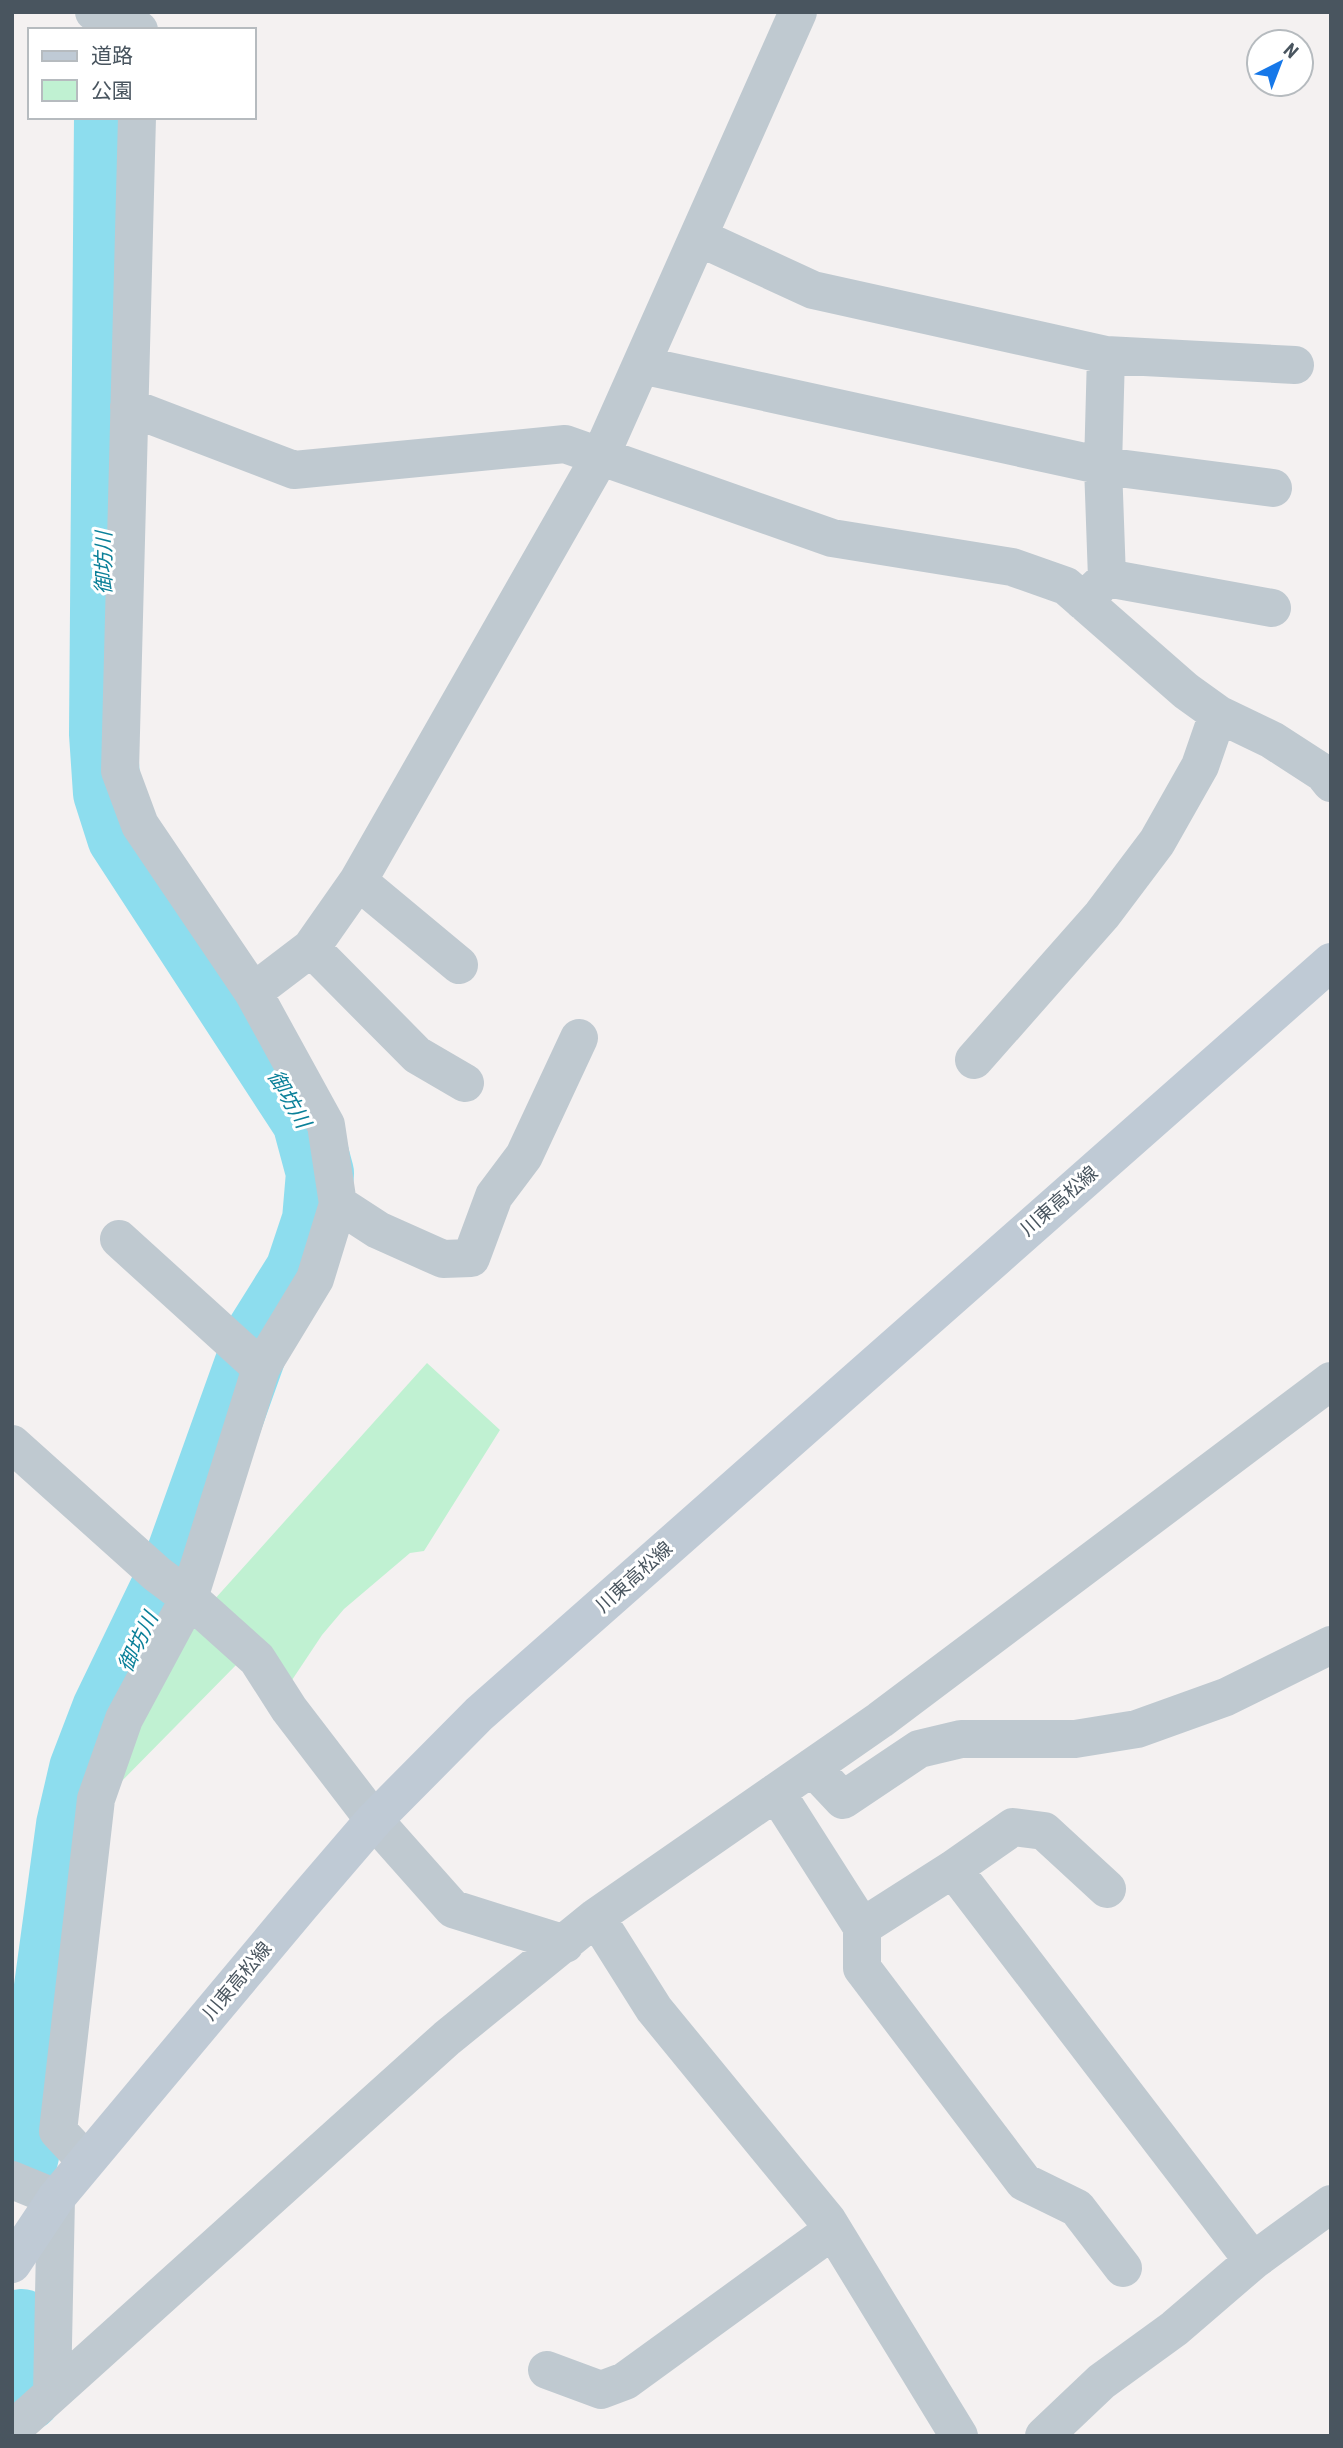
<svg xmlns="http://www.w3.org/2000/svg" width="1343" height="2448" font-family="'Roboto Condensed','Noto Sans JP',sans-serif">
	<rect width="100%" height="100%" fill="#f4f1f1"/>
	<!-- green -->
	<path fill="#c0f1d2" d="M427,1363L500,1430L424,1551L410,1553L344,1609L322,1635L288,1686L213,1601Z
		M199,1618L241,1660L112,1791L116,1759Z"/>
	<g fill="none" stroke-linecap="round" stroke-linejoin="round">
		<!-- river -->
		<path stroke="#8dddee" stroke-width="68" d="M25,2156L70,1825L83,1769L106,1709L179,1558L259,1335L299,1271L316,1220L320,1173L306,1121L121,837L107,793L103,734L108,117
			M22,2323L27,2397"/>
		<!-- street -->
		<path stroke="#bfc9d0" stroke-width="38" d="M94,12L139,30
			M698,237L813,290L1106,355L1295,365
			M641,365L1103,466L1273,488
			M129,407L294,470L565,444L832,538L1012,567L1066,586L1186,691L1218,714L1272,740L1323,773L1331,783
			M1107,578L1272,608
			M1083,601L1107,578L1103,466L1106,355
			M358,881L459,965
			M311,948L417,1055L465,1083
			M253,992L311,948L358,881L600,457L798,12
			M974,1060L1102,915L1157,842L1200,766L1218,714
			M338,1204L378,1230L443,1259L471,1258L494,1196L524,1156L579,1038
			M119,1239L261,1368
			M12,1444L157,1574L189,1598L257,1659L289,1709L374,1820L453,1909L565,1944
			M812,1767L843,1800L919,1749L961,1739H1075L1137,1729L1226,1697L1331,1645
			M776,1792L862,1927V1968L1024,2182L1077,2208L1123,2268
			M953,1869L1253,2261
			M596,1917L654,2009L827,2220L959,2436
			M862,1927L953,1869L1013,1827L1044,1831L1107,1889
			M86,2161L58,2131L96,1799L124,1719L189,1598L261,1368L315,1279L338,1204L326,1125L253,992L140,825L120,771L137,117
			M12,2180L56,2198L52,2393
			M547,2370L601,2390L625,2381L833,2230
			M12,2430L447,2038L596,1917L880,1720L1331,1381
			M1044,2436L1102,2381L1175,2328L1253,2261L1331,2204"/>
		<!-- secondary -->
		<path stroke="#bfcad5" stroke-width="38" d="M12,2264L56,2198L301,1905L374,1820L479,1714L1331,962"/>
	</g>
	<g text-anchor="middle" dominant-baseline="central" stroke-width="6" stroke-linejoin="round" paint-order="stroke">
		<!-- street labels -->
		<g font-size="19" fill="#49555f" stroke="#fff">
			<text transform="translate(1059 1201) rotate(-41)">川東高松線</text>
			<text transform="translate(634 1577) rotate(-42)">川東高松線</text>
			<text transform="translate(237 1981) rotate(-50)">川東高松線</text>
		</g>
		<!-- water labels -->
		<g font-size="21" font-style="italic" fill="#0b8099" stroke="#fff">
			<text transform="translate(104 563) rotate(-90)">御坊川</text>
			<text transform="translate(289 1099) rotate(60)">御坊川</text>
			<text transform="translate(138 1642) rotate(-64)">御坊川</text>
		</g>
	</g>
	<!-- border -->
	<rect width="1343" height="2448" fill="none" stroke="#49555f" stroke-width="28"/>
	<!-- legend -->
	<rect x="28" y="28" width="228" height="91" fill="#ffffff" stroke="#b6bbbf" stroke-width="2"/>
	<rect x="42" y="51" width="35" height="10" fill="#bfcad5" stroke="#b6bbbf" stroke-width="2"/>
	<text x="91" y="63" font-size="21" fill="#49555f">道路</text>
	<rect x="42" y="80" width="35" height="21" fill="#c0f1d2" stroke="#b6bbbf" stroke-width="2"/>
	<text x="91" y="98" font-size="21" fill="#49555f">公園</text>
	<!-- north arrow -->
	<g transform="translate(1280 63) rotate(42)"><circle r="33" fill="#ffffff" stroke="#b6bbbf" stroke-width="2"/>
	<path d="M0-5L12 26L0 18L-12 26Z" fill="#1678e9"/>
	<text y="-10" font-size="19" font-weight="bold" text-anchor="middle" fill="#49555f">N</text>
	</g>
</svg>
